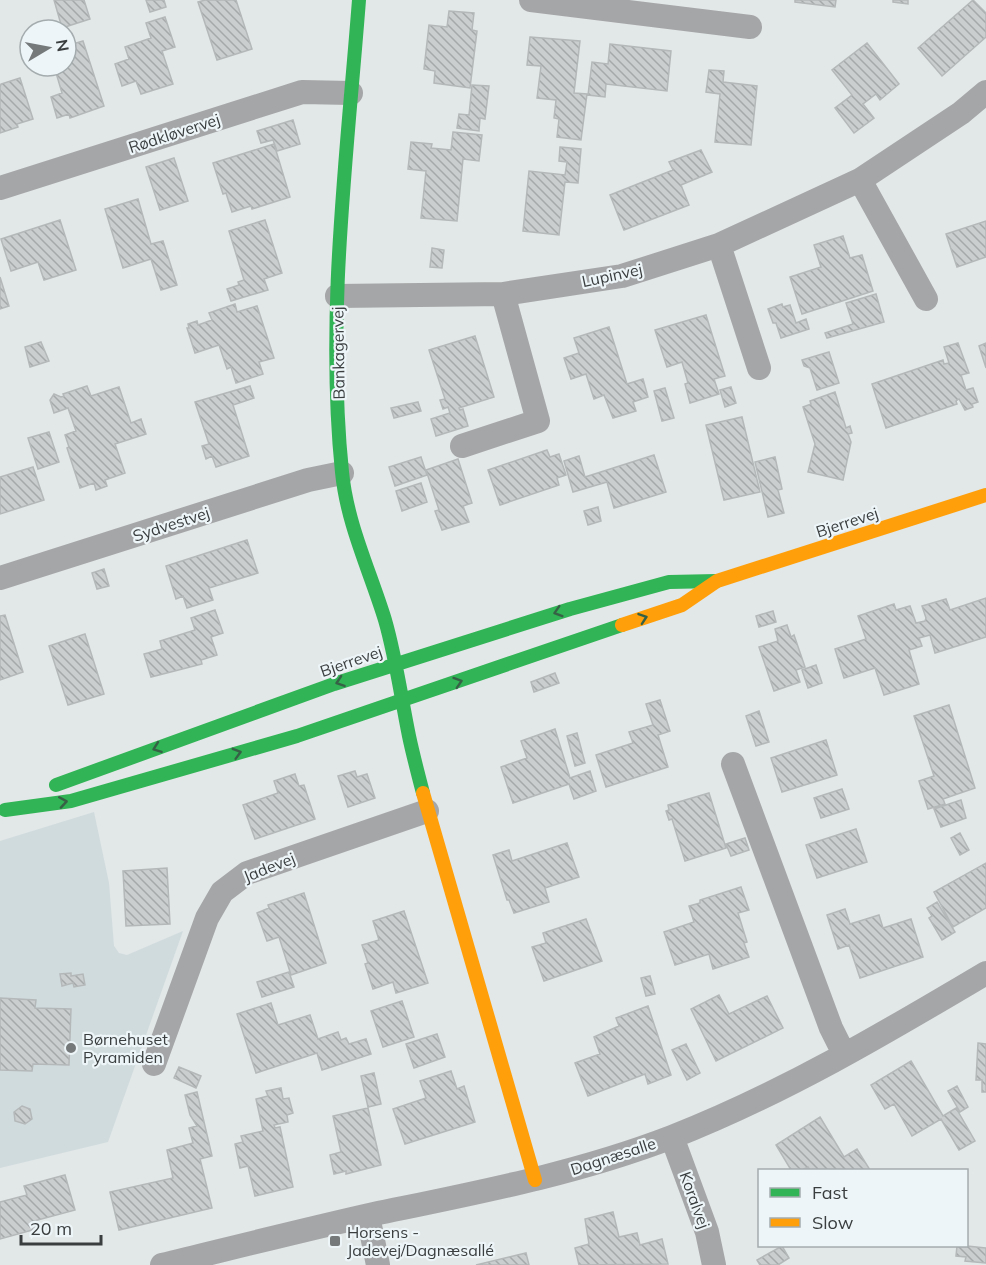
<svg xmlns="http://www.w3.org/2000/svg" width="986" height="1265" font-family="Mulish,sans-serif">
	<defs>
		<pattern id="building-back-hatch" width="6" height="6" patternUnits="userSpaceOnUse" patternTransform="scale(1.5)"><rect width="6" height="6" fill="#cacecf"/><path d="M-1 5l2 2M0 0l6 6M5-1l2 2" fill="none" stroke="#a5a9a9"/></pattern>
	</defs>
	<rect width="100%" height="100%" fill="#e2e7e7"/>
	<!-- built -->
	<path fill="#d0dbde" d="M94,812L109,883L114,946L119,953L127,955L183,931L108,1142L0,1168V841Z"/>
	<!-- building -->
	<path fill="url(#building-back-hatch)" stroke="#b4b8b9" stroke-width="1.5" d="M54,0H84L90,19L62,28Z
		M146,0H164L166,7L150,12Z
		M205,0H236L252,49L217,60L198,2Z
		M795,0H836L835,7L795,2Z
		M893,0H908V4L893,2Z
		M973,0L986,13V37L942,76L918,48Z
		M449,11L474,13L472,30L477,31L470,88L434,83L435,71L424,69L429,25L447,27Z
		M165,17L175,47L162,51L173,84L141,94L136,81L122,86L115,64L129,59L125,47L151,38L146,23Z
		M530,37L580,41L574,93L587,94L581,140L557,137L559,119L554,118L556,100L537,98L541,66L527,65Z
		M83,41L104,106L70,118L69,114L57,118L51,97L62,93L54,66H66V46Z
		M867,43L899,84L880,100L876,94L863,104L874,118L854,133L835,108L852,95L832,70Z
		M610,44L671,51L667,91L606,84L605,97L588,95L592,62L608,64Z
		M709,70L724,71L723,82L757,86L751,145L715,142L720,94L706,92Z
		M20,78L33,119L17,124L18,127L0,133V87L1,84Z
		M472,85L489,86L485,119L480,118L479,131L457,128L459,114L469,115Z
		M293,120L300,144L277,151L273,140L261,143L257,131Z
		M453,132L482,135L479,161L463,159L457,221L421,218L426,171L408,169L411,142L432,144L431,148L451,150Z
		M274,144L290,197L252,209L251,206L232,212L226,193L223,194L213,163Z
		M560,147L581,149L578,183L565,182L559,235L523,231L529,171L565,175L567,162L559,161Z
		M701,150L712,172L681,185L689,205L624,230L610,195L673,170L669,162Z
		M174,158L188,201L160,210L146,167Z
		M138,199L151,244L163,241L177,285L161,290L151,259L123,268L105,209Z
		M60,220L76,270L44,280L38,262L11,271L1,239Z
		M265,220L282,273L264,279L268,290L231,301L227,289L239,285L238,282L244,280L229,231Z
		M986,221V257L957,267L946,234Z
		M843,236L850,258L862,255L873,291L802,314L790,277L821,267L814,245Z
		M432,248L444,250L442,268L430,267Z
		M0,277L9,306L0,309Z
		M876,294L884,322L827,338L825,333L853,324L846,303Z
		M235,304L237,312L257,306L274,358L259,362L263,374L236,383L231,367L227,369L219,345L195,353L187,328H189L188,324L197,321L198,325L212,320L209,313Z
		M782,304L783,307L790,305L796,323L806,319L809,329L781,338L776,323H773L768,309Z
		M706,315L725,376L714,379L719,394L690,403L685,384L688,383L682,362L667,367L655,330Z
		M609,327L627,384L643,379L648,397L633,402L636,411L613,418L604,395L594,399L586,374L571,379L564,358L579,353L574,338Z
		M475,336L494,397L459,408L460,410L463,409L468,426L436,436L431,419L450,413L448,407L443,409L440,400L445,399L429,350Z
		M41,342L49,361L30,367L25,347Z
		M958,343L969,373L961,375L966,390L973,388L978,402L972,404L973,407L965,410L959,399L956,401L957,404L886,428L872,384L943,360L944,364L949,363L944,347Z
		M986,343V368L979,346Z
		M829,352L839,383L817,390L810,368L804,366L802,360Z
		M87,386L91,396L119,387L131,423L141,419L146,434L115,444L125,473L105,480L107,486L96,490L94,483L80,488L67,448L69,447L65,435L76,431L68,408L54,413L50,400L54,394L61,397L64,396L63,394Z
		M250,386L254,398L233,405L249,456L216,467L212,456L206,459L202,446L209,444L195,402Z
		M731,387L736,403L725,407L720,390Z
		M665,388L674,418L662,421L654,391Z
		M835,392L846,428L850,426L852,433L848,434L851,442L843,480L808,472L815,444L803,407L811,404L810,401Z
		M418,402L421,411L394,418L391,408Z
		M742,417L760,492L724,500L706,425Z
		M49,432L59,462L38,469L28,438Z
		M547,450L550,457L559,454L566,475L557,478L559,485L500,505L488,470Z
		M654,455L666,492L614,508L607,482L573,492L564,461L579,456L585,477Z
		M421,457L427,475L395,486L389,467Z
		M775,457L782,489L778,490L784,513L768,517L755,462Z
		M458,459L472,503L463,506L469,522L442,530L435,511L439,510L426,470Z
		M33,467L44,500L0,514V477Z
		M421,483L427,502L402,511L396,491Z
		M598,507L601,521L588,525L584,511Z
		M247,540L258,573L209,588L213,600L187,608L183,596L176,599L166,566Z
		M104,569L109,586L97,589L92,573Z
		M986,598V637L935,653L930,635L919,638L922,646L909,650L919,684L884,695L875,668L844,678L835,649L866,639L858,616L894,604L896,610L910,606L916,623L925,621L926,618L922,606L946,599L950,610Z
		M215,610L223,633L211,637L217,655L201,660L202,664L151,677L144,654L162,649L160,641L195,630L191,618Z
		M773,611L776,622L759,627L756,616Z
		M5,615L23,672L0,680V616Z
		M787,625L791,637L794,635L805,667L796,670L800,682L774,691L759,647L778,641L775,629Z
		M85,634L104,694L68,705L49,646Z
		M816,665L822,683L808,688L802,670Z
		M555,673L559,683L534,692L531,682Z
		M660,700L670,731L658,735L668,767L606,787L596,755L633,743L629,732L653,725L646,704Z
		M949,705L975,788L943,799L945,804L928,809L919,781L934,776L914,716Z
		M759,711L769,742L756,746L746,716Z
		M555,729L570,778L590,771L596,791L574,799L569,784L513,803L501,767L527,758L521,741Z
		M577,733L585,763L575,766L567,736Z
		M826,740L837,775L782,792L771,758Z
		M355,771L357,777L367,774L375,798L348,807L338,776Z
		M295,774L299,786L304,785L315,819L255,839L243,805L278,793L274,781Z
		M842,789L849,809L821,818L814,798Z
		M709,793L726,848L685,861L672,819L669,820L666,811L669,810L668,805Z
		M961,800L966,818L941,827L934,809Z
		M856,829L867,862L817,878L806,845Z
		M960,833L969,850L960,855L951,838Z
		M745,838L749,850L731,856L726,844Z
		M567,843L579,877L545,888L549,902L514,913L509,900H507L493,855L509,850L512,861Z
		M986,863V908L953,927L934,892Z
		M167,868L170,924L126,926L123,871Z
		M741,887L749,910L738,913L747,942L744,943L749,957L713,969L709,954L675,965L664,932L694,922L689,906L700,903V900Z
		M304,893L326,963L291,975L279,937L267,941L257,913L269,908L268,905Z
		M937,902L955,932L942,940L929,918L932,916L927,908Z
		M845,909L850,924L879,915L883,928L911,919L923,957L860,978L849,945L838,949L827,915Z
		M404,911L428,983L396,993L393,982L373,989L365,964L368,963L362,945L379,940L373,921Z
		M586,919L602,961L544,981L532,947L546,943L543,933Z
		M289,972L294,987L262,997L257,982Z
		M71,973V976L83,974L85,985L74,987L73,983L62,986L60,974Z
		M650,976L655,994L646,996L641,978Z
		M719,995L729,1014L767,996L783,1028L716,1061L691,1009Z
		M0,998L36,1000L35,1008L71,1009L69,1065L33,1064L32,1071L0,1070Z
		M402,1001L414,1037L383,1047L371,1011Z
		M271,1003L278,1025L310,1015L318,1039L338,1032L341,1040L346,1038L349,1044L366,1039L371,1054L322,1070L317,1053L256,1073L237,1014Z
		M648,1006L671,1075L648,1084L645,1074L588,1096L575,1063L600,1054L594,1037L619,1026L616,1018Z
		M437,1034L445,1057L414,1068L406,1044Z
		M978,1043L986,1044V1092H982V1080H976Z
		M686,1044L700,1073L687,1080L672,1050Z
		M911,1061L943,1116L956,1108L975,1141L959,1150L941,1119L912,1136L894,1104L885,1109L871,1085Z
		M179,1067L201,1076L196,1088L174,1078Z
		M451,1071L457,1089L464,1086L475,1122L405,1144L393,1109L426,1098L420,1081Z
		M374,1073L381,1104L368,1107L361,1076Z
		M957,1086L968,1107L960,1112L948,1091Z
		M281,1088L283,1099L289,1098L293,1113L287,1115L288,1122L274,1125L275,1128L280,1127L293,1187L255,1196L248,1166L240,1168L235,1144L243,1142L241,1136L263,1131L256,1099L268,1096L266,1091Z
		M197,1092L212,1156L200,1159L212,1208L119,1230L110,1192L173,1178L167,1150L193,1143L189,1128L197,1126L190,1115L185,1095Z
		M22,1106L30,1109L32,1119L25,1124L15,1121L14,1112Z
		M368,1108L381,1165L346,1174V1171L334,1174L330,1155L341,1152L333,1116Z
		M820,1117L844,1157L857,1149L870,1170H810L808,1167L802,1170H791L776,1145Z
		M65,1175L75,1210L34,1221L36,1229L0,1239V1202L27,1195L24,1186Z
		M613,1212L619,1237L637,1233L640,1245L662,1239L668,1264L579,1265L575,1248L589,1244L585,1219Z
		M966,1242L967,1246L986,1248V1263L965,1261L966,1257L956,1256L957,1246H966Z
		M782,1246L789,1258L778,1265H760L757,1260Z
		M526,1253L529,1265H476Z"/>
	<g fill="none" stroke-linecap="round" stroke-linejoin="round">
		<!-- street -->
		<path stroke="#a5a6a7" stroke-width="24" d="M531,0L750,27
			M860,180L926,299
			M0,188L302,92L351,93
			M719,245L759,368
			M337,296L503,294L622,276L719,245L860,180L961,113L986,92
			M462,446L538,421L503,294
			M0,578L308,480L342,473
			M733,764L831,1028L844,1054
			M154,1064L207,918L222,892L247,873L427,811
			M672,1137L707,1232L714,1265
			M368,1216L378,1265
			M162,1265C232,1248 303,1230 374,1214C475,1193 576,1174 672,1137C782,1094 885,1033 986,973"/>
		<!-- fast -->
		<path stroke="#30b455" stroke-width="14" d="M359,0C347,156 326,316 342,472C347,524 370,571 385,620C396,658 401,697 409,736C413,755 418,774 423,793
			M56,785L334,684L570,609L669,582L717,581
			M5,810L71,801L297,736L622,625"/>
		<!-- slow -->
		<path stroke="#ff9f0a" stroke-width="14" d="M622,625L682,605L717,581L986,495
			M423,793L535,1180"/>
	</g>
	<!-- one-way arrows -->
	<defs><path id="oneway-chevron" d="M-2-3.5L2.5 0L-2 3.5" fill="none" stroke-width="1.6" stroke-linecap="round" stroke-linejoin="round" transform="scale(1.5)"/></defs>
	<g stroke="#376146">
		<use href="#oneway-chevron" transform="translate(558 612) rotate(163)"/>
		<use href="#oneway-chevron" transform="translate(643 618) rotate(-19)"/>
		<use href="#oneway-chevron" transform="translate(340 682) rotate(161)"/>
		<use href="#oneway-chevron" transform="translate(458 682) rotate(-18)"/>
		<use href="#oneway-chevron" transform="translate(157 748) rotate(160)"/>
		<use href="#oneway-chevron" transform="translate(237 753) rotate(-16)"/>
		<use href="#oneway-chevron" transform="translate(63 802) rotate(-9)"/>
	</g>
	<!-- markers -->
	<g fill="#75797a" stroke="#edf5f8" stroke-width="2">
		<circle cx="71" cy="1048" r="6"/>
		<rect x="329" y="1235" width="12" height="12" rx="3"/>
	</g>
	<g text-anchor="middle" dominant-baseline="central" stroke-width="4.5" stroke-linejoin="round" paint-order="stroke">
		<!-- street labels -->
		<g font-size="16" fill="#3a3e3f" stroke="#edf5f8">
			<text transform="translate(174 133) rotate(-18)">Rødkløvervej</text>
			<text transform="translate(612 275) rotate(-12)">Lupinvej</text>
			<text transform="translate(338 353) rotate(-91)">Bankagervej</text>
			<text transform="translate(847 522) rotate(-18)">Bjerrevej</text>
			<text transform="translate(171 524) rotate(-18)">Sydvestvej</text>
			<text transform="translate(351 661) rotate(-19)">Bjerrevej</text>
			<text transform="translate(269 867) rotate(-22)">Jadevej</text>
			<text transform="translate(613 1156) rotate(-18)">Dagnæsalle</text>
			<text transform="translate(695 1200) rotate(70)">Koralvej</text>
		</g>
		<!-- poi labels -->
		<g font-size="16" fill="#3a3e3f" stroke="#edf5f8" text-anchor="start">
			<text x="83" y="1039">Børnehuset<tspan x="83" dy="18">Pyramiden</tspan></text>
			<text x="347" y="1232">Horsens -<tspan x="347" dy="18">Jadevej/Dagnæsallé</tspan></text>
		</g>
	</g>
	<!-- legend -->
	<rect x="758" y="1169" width="210" height="78" fill="#edf5f8" stroke="#a5acae" stroke-width="1.5"/>
	<rect x="770" y="1188" width="30" height="9" fill="#30b455" stroke="#a5acae" stroke-width="1.5"/>
	<text x="812" y="1199" font-size="18" fill="#3a3e3f">Fast</text>
	<rect x="770" y="1218" width="30" height="9" fill="#ff9f0a" stroke="#a5acae" stroke-width="1.5"/>
	<text x="812" y="1229" font-size="18" fill="#3a3e3f">Slow</text>
	<!-- north arrow -->
	<g transform="translate(48 48) rotate(80)"><circle r="28" fill="#edf5f8" stroke="#a5acae" stroke-width="1.5"/>
	<path d="M0-4.5L10 22L0 15L-10 22Z" fill="#75797a"/>
	<text y="-9" font-size="16" font-weight="bold" text-anchor="middle" fill="#3a3e3f">N</text>
	</g>
	<!-- scale -->
	<path d="M21 1235v9h80v-9" fill="none" stroke="#3a3e3f" stroke-width="3"/>
	<text x="30" y="1235" font-size="18" fill="#3a3e3f" stroke="#edf5f8" stroke-width="4.5" paint-order="stroke">20 m</text>
</svg>
